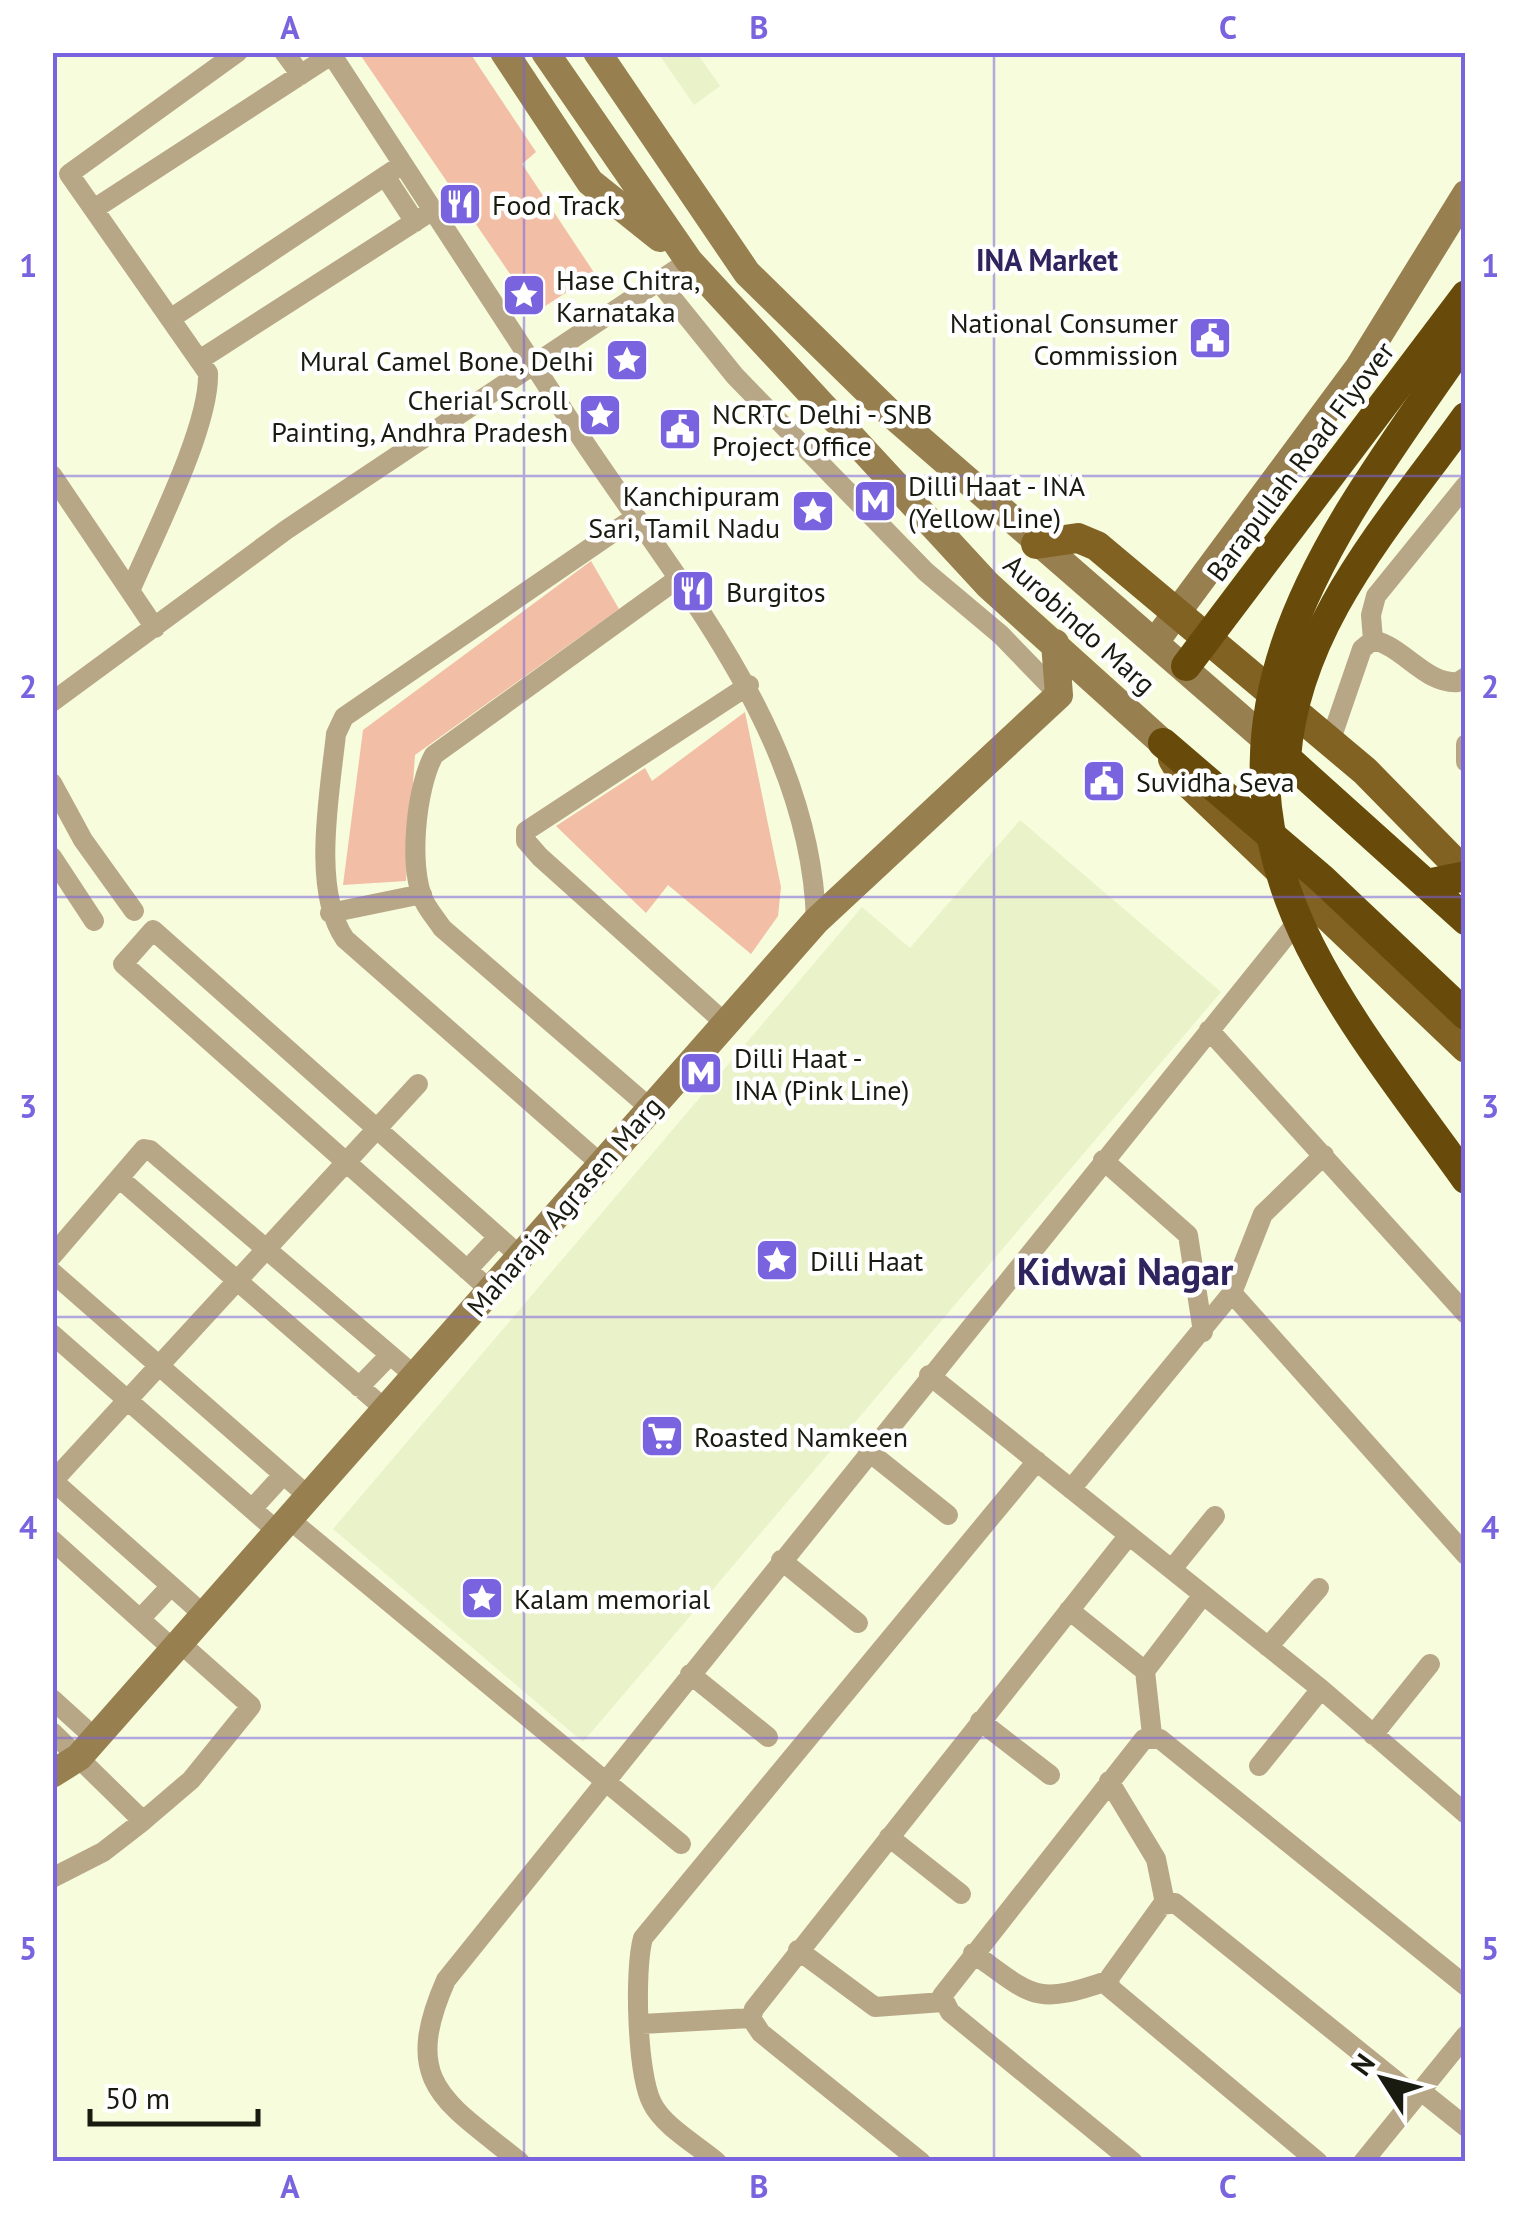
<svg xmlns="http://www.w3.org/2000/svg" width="1518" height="2214" font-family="'PT Sans',sans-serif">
	<rect width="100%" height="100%" fill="#f6fcdc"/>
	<!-- built -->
	<path fill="#eaf2ca" d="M658,53H697L720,86L694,105Z
		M1020,820L1221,992L583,1742L333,1529L862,907L910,948Z"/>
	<!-- green -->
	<path fill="#f2bfa6" d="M359,53H470L536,152L522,164L595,274L536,312Z
		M591,561L619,609L415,755L406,881L343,885L363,730Z
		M745,712L781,887L778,916L751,954L668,885L646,913L556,826L645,768L652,781Z"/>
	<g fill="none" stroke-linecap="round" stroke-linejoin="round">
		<!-- street -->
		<path stroke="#b8a787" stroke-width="20" d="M284,52L301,75
			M330,52C413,179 495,306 578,433C677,583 811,733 816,921
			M385,176L415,222
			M94,209L331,55
			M660,283L735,376L926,572L1001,635L1059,695
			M170,319L403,164
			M201,359L433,210
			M52,475L155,628
			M130,591C152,539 210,427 208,373L69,174L238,52
			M1373,640L1371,615L1376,596L1466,485
			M52,702L286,530L689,261
			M1330,742L1362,649L1373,640C1404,647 1426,685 1458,682L1466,677
			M1466,744V762
			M52,783L83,840L134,911
			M52,857L94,921
			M330,913L422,894
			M725,1023L540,857L526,841V831L749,685
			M1209,1030L1466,1314
			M650,1108L442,928C436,919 429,911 424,901C408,867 416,787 434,755L676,580
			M1103,1160L1188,1235L1203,1332
			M601,1164L345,939C311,890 330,792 336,734L344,717L634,518
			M119,1178L385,1409
			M52,1256L144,1149L150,1150L415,1376
			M467,1270L498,1237
			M52,1272L308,1496
			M490,1290L123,964L153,930L520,1256
			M1232,1293L1466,1555
			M52,1334L277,1531
			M929,1375L1321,1689L1466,1814
			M359,1387L390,1355
			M868,1451L948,1515
			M52,1480L204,1615
			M53,1481L418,1084
			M1071,1489L1232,1293L1263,1214L1324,1155
			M252,1509L283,1475
			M289,1519L681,1844
			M52,1540L173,1649
			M781,1560L858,1623
			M1172,1569L1215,1516
			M1069,1610L1145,1671
			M140,1619L171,1586
			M1268,1647L1319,1588
			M690,1674L768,1737
			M52,1699L95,1738
			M980,1721L1050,1775
			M52,1732L143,1821L191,1780L251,1706L179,1642
			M1152,1735L1145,1671L1203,1595
			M1373,1735L1430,1664
			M1259,1766L1321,1689
			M1109,1781L1156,1859L1165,1903
			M889,1837L961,1894
			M52,1878L103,1852L143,1821
			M798,1950L875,2007L943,2002
			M973,1953C1033,1996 1034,2006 1107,1981
			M642,2024L751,2018
			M1421,2091L1466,2127
			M520,2162C445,2101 400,2084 446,1980L1306,911
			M717,2162C697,2145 663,2126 652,2103C637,2074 634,1970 643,1938L1037,1461
			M921,2162L761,2033L751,2018L754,2009L1129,1535
			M1133,2162L950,2012L942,1996L1144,1739H1160L1466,1986
			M1318,2162L1109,1987L1110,1977L1162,1905L1175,1903L1416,2097
			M1363,2162L1466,2035"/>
		<!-- secondary -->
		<path stroke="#987f4f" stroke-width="28" d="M504,52L590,182L660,238
			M545,52L689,261L988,585L1163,743
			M597,52L747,273L890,413L1280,752
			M1155,642L1359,367L1466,194
			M52,1774L79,1757L816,921L1059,695L1055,643"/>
		<!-- primary -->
		<path stroke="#816222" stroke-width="30" d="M1036,544L1078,538L1097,546L1365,771L1466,874
			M1173,759L1186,781L1466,1048"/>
		<!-- highway -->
		<path stroke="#684b0b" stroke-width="30" d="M1466,417C1391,522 1296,624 1286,758L1466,920
			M1186,666L1466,295
			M1163,743L1322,879L1466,1015
			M1427,884L1466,876"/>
		<!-- highway-bridge -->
		<path stroke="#684b0b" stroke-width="30" d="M1466,339C1334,531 1189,705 1310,946C1352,1029 1412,1103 1466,1179"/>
	</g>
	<!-- grid -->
	<path fill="none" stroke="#7a63de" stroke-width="2.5" stroke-opacity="0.55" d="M524,52V2162M994,52V2162M52,476H1466M52,897H1466M52,1317H1466M52,1738H1466"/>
	<!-- icons -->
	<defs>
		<g id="restaurant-square" transform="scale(2.25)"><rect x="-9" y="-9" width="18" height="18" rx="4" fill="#7a63de" stroke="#fff"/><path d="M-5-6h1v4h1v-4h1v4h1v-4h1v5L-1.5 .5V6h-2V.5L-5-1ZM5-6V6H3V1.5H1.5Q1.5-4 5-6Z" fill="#fff"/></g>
		<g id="sight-square" transform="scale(2.25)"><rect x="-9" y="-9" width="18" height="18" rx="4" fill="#7a63de" stroke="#fff"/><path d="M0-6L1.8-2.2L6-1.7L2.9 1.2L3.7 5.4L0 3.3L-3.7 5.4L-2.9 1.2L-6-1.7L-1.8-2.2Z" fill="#fff"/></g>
		<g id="civic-square" transform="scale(2.25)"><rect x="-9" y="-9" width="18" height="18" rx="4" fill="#7a63de" stroke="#fff"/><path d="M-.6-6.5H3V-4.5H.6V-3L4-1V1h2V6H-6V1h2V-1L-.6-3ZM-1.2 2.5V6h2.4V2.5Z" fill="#fff"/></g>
		<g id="metro-square" transform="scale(2.25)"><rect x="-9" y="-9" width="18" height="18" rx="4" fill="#7a63de" stroke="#fff"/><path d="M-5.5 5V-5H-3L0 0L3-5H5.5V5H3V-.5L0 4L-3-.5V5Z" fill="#fff"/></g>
		<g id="supermarket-square" transform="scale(2.25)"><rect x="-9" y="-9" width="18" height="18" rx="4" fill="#7a63de" stroke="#fff"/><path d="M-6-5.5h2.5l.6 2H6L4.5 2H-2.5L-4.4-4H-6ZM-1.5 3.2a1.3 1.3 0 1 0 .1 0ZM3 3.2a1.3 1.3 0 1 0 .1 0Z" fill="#fff"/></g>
	</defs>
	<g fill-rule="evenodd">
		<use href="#restaurant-square" x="460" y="204"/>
		<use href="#sight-square" x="524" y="295"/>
		<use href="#civic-square" x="1210" y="338"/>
		<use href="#sight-square" x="627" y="360"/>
		<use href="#sight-square" x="600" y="415"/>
		<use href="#civic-square" x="680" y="429"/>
		<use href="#metro-square" x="875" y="501"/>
		<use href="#sight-square" x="813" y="511"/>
		<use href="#restaurant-square" x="693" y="591"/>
		<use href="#civic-square" x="1104" y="781"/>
		<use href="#metro-square" x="701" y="1073"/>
		<use href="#sight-square" x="777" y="1260"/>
		<use href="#supermarket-square" x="662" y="1436"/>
		<use href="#sight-square" x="482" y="1598"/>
	</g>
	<g text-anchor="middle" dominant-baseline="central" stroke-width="9" stroke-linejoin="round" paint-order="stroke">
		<!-- poi labels -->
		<g font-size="28" fill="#191b10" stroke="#fff" text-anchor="start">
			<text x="492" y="204">Food Track</text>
			<text x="556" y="279">Hase Chitra,<tspan x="556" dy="32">Karnataka</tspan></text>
			<text x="1178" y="322" text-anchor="end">National Consumer<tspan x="1178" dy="32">Commission</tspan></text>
			<text x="594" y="360" text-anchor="end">Mural Camel Bone, Delhi</text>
			<text x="568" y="399" text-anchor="end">Cherial Scroll<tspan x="568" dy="32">Painting, Andhra Pradesh</tspan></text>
			<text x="712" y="413">NCRTC Delhi - SNB<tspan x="712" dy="32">Project Office</tspan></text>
			<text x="908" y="485">Dilli Haat - INA<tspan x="908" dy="32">(Yellow Line)</tspan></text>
			<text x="780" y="495" text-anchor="end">Kanchipuram<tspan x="780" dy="32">Sari, Tamil Nadu</tspan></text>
			<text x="726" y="591">Burgitos</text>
			<text x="1136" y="781">Suvidha Seva</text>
			<text x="734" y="1057">Dilli Haat -<tspan x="734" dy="32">INA (Pink Line)</tspan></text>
			<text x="810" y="1260">Dilli Haat</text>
			<text x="694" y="1436">Roasted Namkeen</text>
			<text x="514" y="1598">Kalam memorial</text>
		</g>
		<!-- street labels -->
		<g font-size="28" fill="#191b10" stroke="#fff">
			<text transform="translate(1300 461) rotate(-53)">Barapullah Road Flyover</text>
			<text transform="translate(1080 624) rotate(42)">Aurobindo Marg</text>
			<text transform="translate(564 1206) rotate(-49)">Maharaja Agrasen Marg</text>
		</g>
		<!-- neighbourhood labels -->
		<g font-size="30" font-weight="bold" fill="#30245f" stroke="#fff">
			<text x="1047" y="259">INA Market</text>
		</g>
		<!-- district labels -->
		<g font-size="38" font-weight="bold" fill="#30245f" stroke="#fff">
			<text x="1125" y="1270">Kidwai Nagar</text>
		</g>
	</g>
	<!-- border -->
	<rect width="1518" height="2214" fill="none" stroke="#ffffff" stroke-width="110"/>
	<!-- north arrow -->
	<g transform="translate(1383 2079) rotate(306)" stroke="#ffffff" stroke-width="8" paint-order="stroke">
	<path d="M0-8L18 38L0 25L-18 38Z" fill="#191b10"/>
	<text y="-15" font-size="28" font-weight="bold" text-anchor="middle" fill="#191b10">N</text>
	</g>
	<!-- scale -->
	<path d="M90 2109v15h168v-15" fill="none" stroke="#191b10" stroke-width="5"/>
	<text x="105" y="2109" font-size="30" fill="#191b10" stroke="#ffffff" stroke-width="8" paint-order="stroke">50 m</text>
	<rect x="55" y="55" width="1408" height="2104" fill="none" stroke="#7a63de" stroke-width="4"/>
	<g font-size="32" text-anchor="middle" font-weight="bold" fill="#7a63de">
		<text x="290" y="39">A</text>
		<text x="759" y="39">B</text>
		<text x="1228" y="39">C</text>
		<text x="28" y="277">1</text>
		<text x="1490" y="277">1</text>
		<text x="28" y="698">2</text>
		<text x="1490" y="698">2</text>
		<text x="28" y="1118">3</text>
		<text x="1490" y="1118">3</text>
		<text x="28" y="1539">4</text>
		<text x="1490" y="1539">4</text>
		<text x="28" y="1960">5</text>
		<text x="1490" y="1960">5</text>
		<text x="290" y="2198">A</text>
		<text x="759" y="2198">B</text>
		<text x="1228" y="2198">C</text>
	</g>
</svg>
